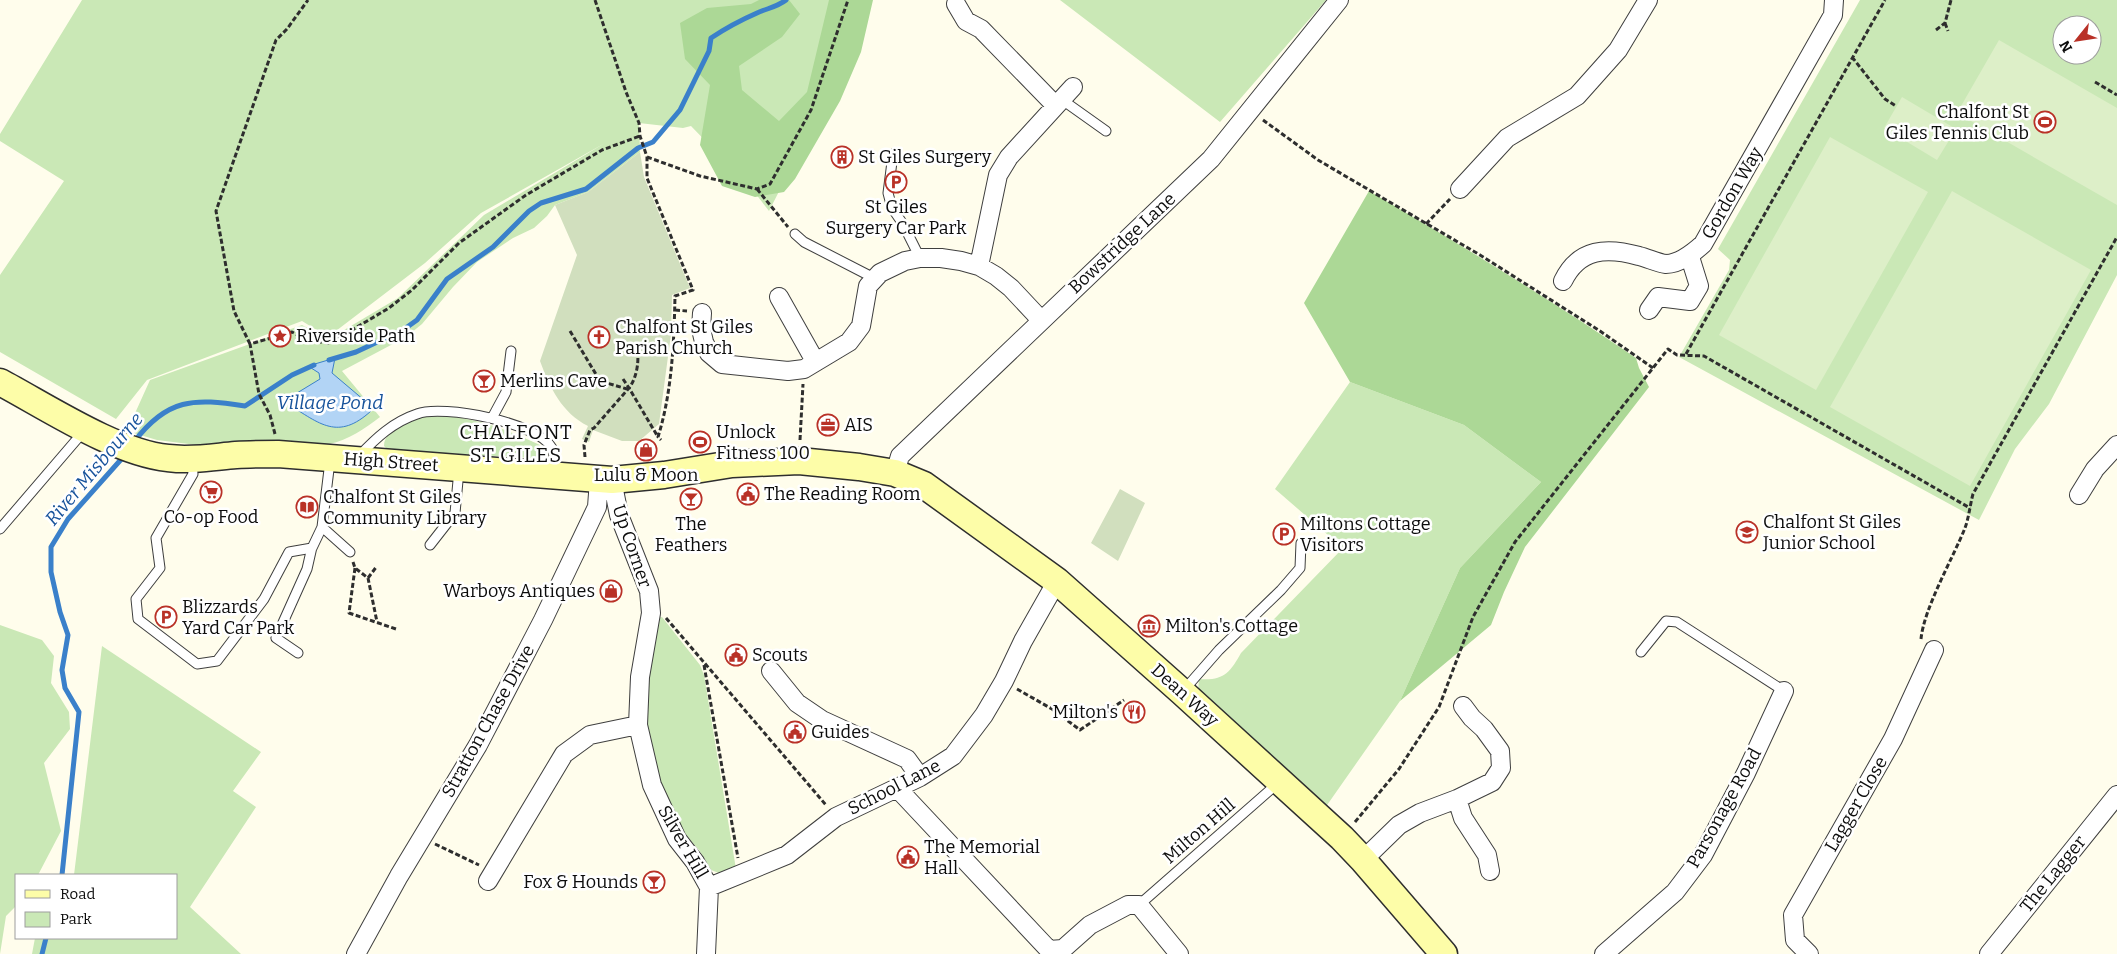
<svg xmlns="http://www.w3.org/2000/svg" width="2117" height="954" font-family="Bitter,serif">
	<rect width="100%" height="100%" fill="#fffdec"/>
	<!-- green -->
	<path fill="#cae8b6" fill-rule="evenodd" d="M82,0H863L833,86L769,211L752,189L691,126L683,128L639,123L640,152L588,192L555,205L547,216L534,228L513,238L477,262L453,287L422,324L406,337L342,371L380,417C364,429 349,440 329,444L205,446L157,440L127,431L150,380L302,325L329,339L398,298L484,215L605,143L481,213L425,263L328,337L302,321L147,380L116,419L0,352V275L64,181L0,141V134Z
		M1060,0H1326L1220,122Z
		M1860,0H2117V275L2049,404L2015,449L1979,520L1679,357L1729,270L1730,260L1718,249ZM2062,25H2092V55H2062Z
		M1350,382L1464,425L1541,482L1460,568L1400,701L1325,808L1198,692L1199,679C1223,681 1230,673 1241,653L1343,548L1275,489Z
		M430,415C468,415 507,429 540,445L541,449L538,456L532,458L402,451L387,449L384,446C384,427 416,419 430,415Z
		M662,617L700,665L704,675L736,869L719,873L711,870L699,850L684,833L659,783L646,724L647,678L658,618Z
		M0,625L42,640L54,656L51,683L69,712L70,729L44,763L61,831L38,875H16V906L6,916L0,954Z
		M102,646L261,752L233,791L256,807L190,907L241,954H32L35,938H176V875H74Z"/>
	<!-- forest -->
	<path fill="#acd896" d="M759,0H789L800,14L782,37L739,66L742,90L779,121L807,92L829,0H873L861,52L840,101L795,179L784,192L755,197L722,186L700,145L710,85L685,59L680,23L707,8L751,4Z
		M1369,191C1460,244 1549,299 1636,358L1639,368L1649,387L1525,547L1504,592L1491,625L1400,701L1460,568L1541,482L1464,425L1350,382L1304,303Z"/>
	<!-- cemetery -->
	<path fill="#d1dfbe" d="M640,152L644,177L690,288L672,295L671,334L659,424L639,441H622L593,430L589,442L582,439L588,426C562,413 550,388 540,361L577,255L555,205L588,192Z
		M1120,489L1145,503L1118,561L1091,543Z"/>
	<!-- pitch -->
	<path fill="#ddefc8" d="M1999,40L2117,108V205L1957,113Z
		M1902,97L1956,129L1937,160L1884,128Z
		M1830,137L1928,192L1816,390L1719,335Z
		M1952,191L2091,270L1970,486L1830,407Z"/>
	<!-- water -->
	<path fill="#b2d4f5" stroke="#3a80ca" d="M335,358L332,373L371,406V411C338,441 320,424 288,404L297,393L320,379L319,373L308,366Z"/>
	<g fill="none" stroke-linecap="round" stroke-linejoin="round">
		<!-- stream -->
		<path stroke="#3a80ca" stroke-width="5" d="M329,360L356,352L403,330L417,320L447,279L493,247L529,211L541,203L586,189L638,148L653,142L680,110L709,51L711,38C726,28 741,20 757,13C768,8 777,7 786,0
			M134,442C167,398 194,398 245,406L292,375L314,365
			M62,875L79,712L65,688L62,670L68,635L60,612L51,572V547L68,519L125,455
			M42,954L46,938"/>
		<!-- lane casing -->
		<g stroke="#3f3f3f" stroke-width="11">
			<path id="lane" d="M1061,99L1106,131
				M893,154L888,193L892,208L903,224L920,258
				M795,234L804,242L874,278
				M492,418L506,392L511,351
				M359,456C376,438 393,422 417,414C443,404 539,423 552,448C556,455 553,467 553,474
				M192,462L193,474L156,538L160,568L136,599L138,619L197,664L217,661L264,599L289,552L312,548L322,527L330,461
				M322,527L350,552
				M0,529L84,431
				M430,545L455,513L459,470
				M1641,652L1666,621L1677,622L1784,691
				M298,653L276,638L307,569L312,547
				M1184,690L1219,650L1281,590L1300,568L1301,543
				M1139,905L1278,783"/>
		</g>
		<!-- street casing -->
		<g stroke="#3f3f3f" stroke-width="20">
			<path id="street" d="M956,4L966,21L981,29L1055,105
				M1460,189L1507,138L1577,96L1618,50L1648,0
				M979,266L998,175L1009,157L1073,87
				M1563,281C1579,248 1607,247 1639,256C1648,258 1657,263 1666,264C1680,264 1693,253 1703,244L1833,15L1834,0
				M779,297L815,361
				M1649,310L1658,297L1690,301L1699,286L1690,257
				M702,313L701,329L704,342L709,353L722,364L788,371L804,369L849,342L861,326L868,286L880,273L905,261L920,258H941L961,261L979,266L996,276L1011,288L1041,320
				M895,473L900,456L1211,159L1339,0
				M612,480L619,515L649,591L651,613L640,677L638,725L652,785L677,839L695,862L709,887L706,954
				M2079,495L2095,469L2117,445
				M771,671L797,703L822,720L907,759L920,777
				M897,788L1049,950L1063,949L1090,925L1128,905H1139L1179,954
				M1457,799L1463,818L1487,855L1490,871
				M1363,860L1399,825L1420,813L1457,799L1492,782L1501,768L1500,751L1484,729L1472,718L1463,706
				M488,881L564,754L590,735L638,725
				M709,887L787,855L836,817L920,777L953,756L984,715L1004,681L1023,641L1057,581
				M356,954L399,876L478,745L543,620L597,507L599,480
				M1604,954L1675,892L1703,855L1746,773L1784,691
				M1809,954L1795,940L1793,915L1893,739L1934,650
				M1989,954L2117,795"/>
		</g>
		<!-- secondary casing -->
		<g stroke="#2e2e2e" stroke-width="29">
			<path id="secondary" d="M0,382C47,407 116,453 168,458C192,461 213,457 236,455C250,454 264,454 278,454L612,480L664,475L732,464L799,461L859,467L895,473L924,485L1057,581L1182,692L1342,838L1363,860L1444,954"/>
		</g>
		<!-- path -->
		<path stroke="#2e2e2e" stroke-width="3" stroke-dasharray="5 2.5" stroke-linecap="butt" d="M595,0L626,92L639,123L640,136L647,157V178L693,290L675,296C674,343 672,392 658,437L661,440
			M1945,23L1948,31
			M1936,30L1945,23L1951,0
			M1852,57L1885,99L1896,106
			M2095,82L2117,95
			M1263,120L1318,160L1480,255L1600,331L1653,368
			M647,157L700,176L757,189L770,184L811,110L848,0
			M757,189L788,227
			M1426,224L1450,199
			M675,310L687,311
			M570,331L600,381L627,389
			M250,344L234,311L216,211L276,40L287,29L308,0
			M1686,354L1885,0
			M623,379L629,388C637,378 641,356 635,344L631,346
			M275,434L270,415L259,394L250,344L292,332L308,341L330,343L389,308L412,290L459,243L526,195L602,150L640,136
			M800,440L803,384
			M585,457L584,445L590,430L594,428L629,388L658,437
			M353,562L355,568L368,578L377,622
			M355,568L349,613L396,629
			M368,578L377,566
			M666,618L826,805
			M1921,639C1924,608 1953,558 1965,528C1969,517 1970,505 1973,494L2117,237
			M704,665L738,858
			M1017,689L1052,709L1080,730L1124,700
			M1355,822L1399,769L1439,707L1473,617L1515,542L1668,349L1677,355L1704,356L1970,508
			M435,844L479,865"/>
		<!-- lane -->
		<use href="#lane" stroke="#fff" stroke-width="9"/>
		<!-- street -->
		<use href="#street" stroke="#fff" stroke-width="18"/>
		<!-- secondary -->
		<use href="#secondary" stroke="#fdfda8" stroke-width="26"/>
	</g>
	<!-- icons -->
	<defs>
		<g id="stadium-ring" transform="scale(1.125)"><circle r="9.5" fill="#fff" stroke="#b93127" stroke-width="1.5"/><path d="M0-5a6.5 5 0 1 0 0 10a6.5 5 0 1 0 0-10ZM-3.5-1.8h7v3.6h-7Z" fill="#b93127"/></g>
		<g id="building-ring" transform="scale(1.125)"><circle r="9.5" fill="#fff" stroke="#b93127" stroke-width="1.5"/><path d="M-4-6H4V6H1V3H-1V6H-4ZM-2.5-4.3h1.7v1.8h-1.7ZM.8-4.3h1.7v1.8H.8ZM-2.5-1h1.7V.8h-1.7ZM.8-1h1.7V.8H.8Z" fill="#b93127"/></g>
		<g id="parking-ring" transform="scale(1.125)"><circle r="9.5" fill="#fff" stroke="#b93127" stroke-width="1.5"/><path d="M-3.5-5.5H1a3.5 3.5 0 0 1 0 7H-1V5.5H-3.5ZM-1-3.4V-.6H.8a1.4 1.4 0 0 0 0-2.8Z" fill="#b93127"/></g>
		<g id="sight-ring" transform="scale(1.125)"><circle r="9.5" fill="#fff" stroke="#b93127" stroke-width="1.5"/><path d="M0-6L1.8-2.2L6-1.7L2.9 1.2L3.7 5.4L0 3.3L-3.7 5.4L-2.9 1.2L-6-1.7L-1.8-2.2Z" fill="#b93127"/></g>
		<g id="church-ring" transform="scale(1.125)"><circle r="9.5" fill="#fff" stroke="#b93127" stroke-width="1.5"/><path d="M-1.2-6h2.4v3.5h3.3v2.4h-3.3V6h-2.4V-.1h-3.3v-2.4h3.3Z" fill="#b93127"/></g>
		<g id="bar-ring" transform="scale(1.125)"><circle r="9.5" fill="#fff" stroke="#b93127" stroke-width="1.5"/><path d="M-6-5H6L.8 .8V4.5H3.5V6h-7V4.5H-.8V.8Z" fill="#b93127"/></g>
		<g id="office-ring" transform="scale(1.125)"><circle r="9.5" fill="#fff" stroke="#b93127" stroke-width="1.5"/><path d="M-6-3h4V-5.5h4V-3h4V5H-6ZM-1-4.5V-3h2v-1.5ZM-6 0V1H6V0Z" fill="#b93127"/></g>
		<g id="shop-ring" transform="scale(1.125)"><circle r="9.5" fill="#fff" stroke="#b93127" stroke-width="1.5"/><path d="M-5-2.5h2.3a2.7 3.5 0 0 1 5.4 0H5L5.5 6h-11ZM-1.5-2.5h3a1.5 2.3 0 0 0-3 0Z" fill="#b93127"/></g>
		<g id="supermarket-ring" transform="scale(1.125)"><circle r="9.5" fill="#fff" stroke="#b93127" stroke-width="1.5"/><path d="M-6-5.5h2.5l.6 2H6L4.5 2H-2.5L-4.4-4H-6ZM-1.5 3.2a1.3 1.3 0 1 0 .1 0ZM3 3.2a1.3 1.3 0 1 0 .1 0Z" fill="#b93127"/></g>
		<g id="civic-ring" transform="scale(1.125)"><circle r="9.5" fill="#fff" stroke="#b93127" stroke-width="1.5"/><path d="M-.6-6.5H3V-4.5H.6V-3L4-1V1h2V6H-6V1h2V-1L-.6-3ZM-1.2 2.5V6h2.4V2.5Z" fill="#b93127"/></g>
		<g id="library-ring" transform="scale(1.125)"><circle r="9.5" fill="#fff" stroke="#b93127" stroke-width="1.5"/><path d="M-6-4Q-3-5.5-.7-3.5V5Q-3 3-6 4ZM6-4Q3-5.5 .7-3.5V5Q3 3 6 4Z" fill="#b93127"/></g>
		<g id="school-ring" transform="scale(1.125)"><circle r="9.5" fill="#fff" stroke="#b93127" stroke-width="1.5"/><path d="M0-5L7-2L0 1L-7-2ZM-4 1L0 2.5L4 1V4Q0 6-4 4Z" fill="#b93127"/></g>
		<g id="museum-ring" transform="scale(1.125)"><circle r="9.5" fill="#fff" stroke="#b93127" stroke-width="1.5"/><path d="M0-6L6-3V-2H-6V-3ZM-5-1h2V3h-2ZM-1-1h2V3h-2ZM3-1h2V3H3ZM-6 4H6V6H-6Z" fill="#b93127"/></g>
		<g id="restaurant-ring" transform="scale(1.125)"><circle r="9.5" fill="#fff" stroke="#b93127" stroke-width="1.5"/><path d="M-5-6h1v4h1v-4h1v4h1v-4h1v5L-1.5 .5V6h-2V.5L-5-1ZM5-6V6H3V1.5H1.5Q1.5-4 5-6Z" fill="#b93127"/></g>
	</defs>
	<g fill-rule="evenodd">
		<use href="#stadium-ring" x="2045" y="122"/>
		<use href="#building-ring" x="842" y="157"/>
		<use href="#parking-ring" x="896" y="182"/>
		<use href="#sight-ring" x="280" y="336"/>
		<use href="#church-ring" x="599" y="337"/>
		<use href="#bar-ring" x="484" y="381"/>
		<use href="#office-ring" x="828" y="425"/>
		<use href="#stadium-ring" x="700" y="442"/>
		<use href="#shop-ring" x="646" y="450"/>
		<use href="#supermarket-ring" x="211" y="492"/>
		<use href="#civic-ring" x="748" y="494"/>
		<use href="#bar-ring" x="691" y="499"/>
		<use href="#library-ring" x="307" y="507"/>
		<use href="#school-ring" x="1747" y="532"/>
		<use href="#parking-ring" x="1284" y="534"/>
		<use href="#shop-ring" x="611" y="591"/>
		<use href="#parking-ring" x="166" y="617"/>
		<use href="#museum-ring" x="1149" y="626"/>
		<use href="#civic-ring" x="736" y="655"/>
		<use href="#restaurant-ring" x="1134" y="712"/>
		<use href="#civic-ring" x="795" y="732"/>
		<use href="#civic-ring" x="908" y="857"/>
		<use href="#bar-ring" x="654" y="882"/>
	</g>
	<g text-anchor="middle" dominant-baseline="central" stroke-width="5" stroke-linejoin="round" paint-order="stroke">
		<!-- poi labels -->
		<g font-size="18" fill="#0c0c0c" stroke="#fff" text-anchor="start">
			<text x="2029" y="112" text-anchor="end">Chalfont St<tspan x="2029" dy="21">Giles Tennis Club</tspan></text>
			<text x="858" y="157">St Giles Surgery</text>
			<text x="896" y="207" text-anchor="middle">St Giles<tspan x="896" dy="21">Surgery Car Park</tspan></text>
			<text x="615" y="327">Chalfont St Giles<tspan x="615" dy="21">Parish Church</tspan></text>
			<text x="296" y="336">Riverside Path</text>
			<text x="500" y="381">Merlins Cave</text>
			<text x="844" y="425">AIS</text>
			<text x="716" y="432">Unlock<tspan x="716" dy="21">Fitness 100</tspan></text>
			<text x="646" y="475" text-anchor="middle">Lulu &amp; Moon</text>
			<text x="764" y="494">The Reading Room</text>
			<text x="323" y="497">Chalfont St Giles<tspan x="323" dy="21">Community Library</tspan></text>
			<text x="211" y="517" text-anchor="middle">Co-op Food</text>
			<text x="1763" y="522">Chalfont St Giles<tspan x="1763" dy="21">Junior School</tspan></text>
			<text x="691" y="524" text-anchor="middle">The<tspan x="691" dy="21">Feathers</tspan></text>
			<text x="1300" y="524">Miltons Cottage<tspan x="1300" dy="21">Visitors</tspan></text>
			<text x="595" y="591" text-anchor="end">Warboys Antiques</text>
			<text x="182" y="607">Blizzards<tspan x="182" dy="21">Yard Car Park</tspan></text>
			<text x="1165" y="626">Milton's Cottage</text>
			<text x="752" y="655">Scouts</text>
			<text x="1118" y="712" text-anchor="end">Milton's</text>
			<text x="811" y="732">Guides</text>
			<text x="924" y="847">The Memorial<tspan x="924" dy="21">Hall</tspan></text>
			<text x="638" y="882" text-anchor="end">Fox &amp; Hounds</text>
		</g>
		<!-- street labels -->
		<g font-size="18" fill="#0c0c0c" stroke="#fff">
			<text transform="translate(1732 193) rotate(-60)">Gordon Way</text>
			<text transform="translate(1122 243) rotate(-43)">Bowstridge Lane</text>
			<text transform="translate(391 462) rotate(4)">High Street</text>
			<text transform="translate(632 546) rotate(71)">Up Corner</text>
			<text transform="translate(1185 695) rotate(42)">Dean Way</text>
			<text transform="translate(488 721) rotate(-61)">Stratton Chase Drive</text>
			<text transform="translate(894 787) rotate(-27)">School Lane</text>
			<text transform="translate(1856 804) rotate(-60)">Lagger Close</text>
			<text transform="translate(1724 808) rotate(-61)">Parsonage Road</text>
			<text transform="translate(1199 831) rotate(-41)">Milton Hill</text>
			<text transform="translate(683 842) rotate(60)">Silver Hill</text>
			<text transform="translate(2053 874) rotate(-51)">The Lagger</text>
		</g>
		<!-- water labels -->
		<g font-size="19" font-style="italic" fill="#18539b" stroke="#fff">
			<text x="330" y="402">Village Pond</text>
			<text transform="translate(94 469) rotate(-50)">River Misbourne</text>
		</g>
		<!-- quarter labels -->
		<g font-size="20" letter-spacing="1" fill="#0c0c0c" stroke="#fff">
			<text x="516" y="432">CHALFONT<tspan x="516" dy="23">ST GILES</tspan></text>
		</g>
	</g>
	<!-- legend -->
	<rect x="15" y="874" width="162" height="65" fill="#ffffff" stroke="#9e9e9e"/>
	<rect x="25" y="890" width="25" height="8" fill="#fdfda8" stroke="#9e9e9e"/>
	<text x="60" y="899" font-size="15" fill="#0c0c0c">Road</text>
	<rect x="25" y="912" width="25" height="15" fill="#cae8b6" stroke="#9e9e9e"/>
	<text x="60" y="924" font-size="15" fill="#0c0c0c">Park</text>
	<!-- north arrow -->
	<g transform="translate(2077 40) rotate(240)"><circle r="24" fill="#ffffff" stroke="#9e9e9e"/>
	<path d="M0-4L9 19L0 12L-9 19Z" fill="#b93127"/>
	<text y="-8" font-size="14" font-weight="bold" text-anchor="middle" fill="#0c0c0c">N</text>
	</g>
</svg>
